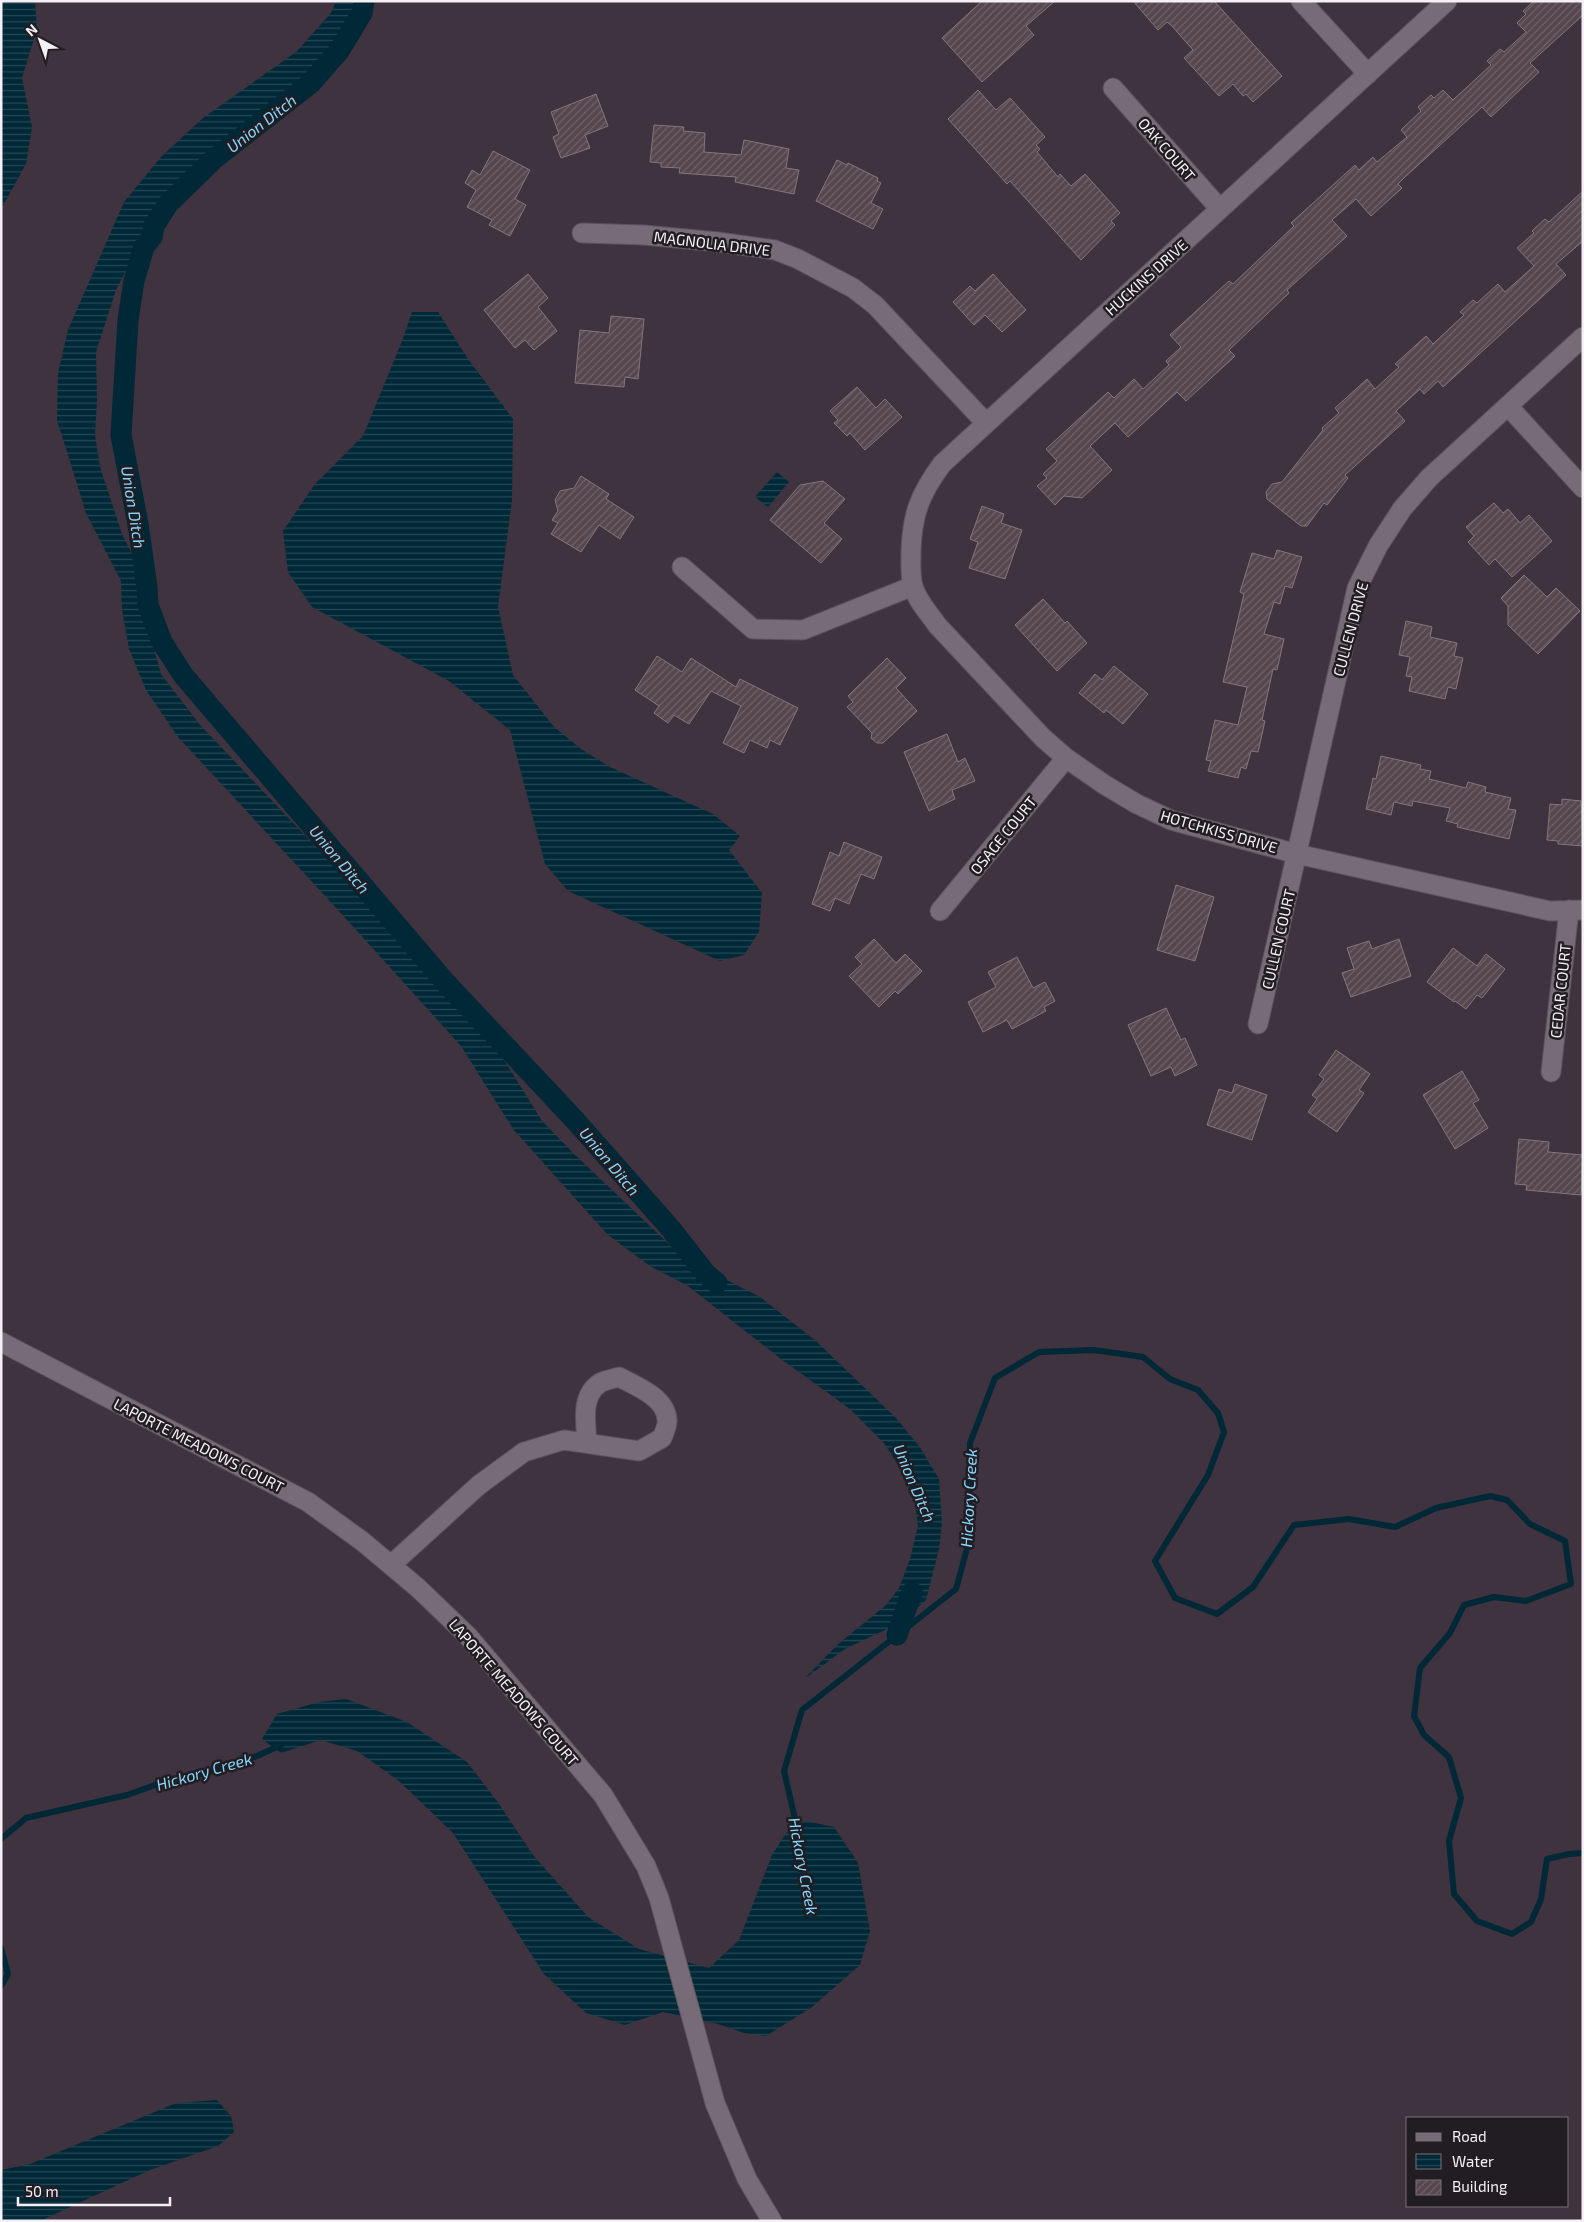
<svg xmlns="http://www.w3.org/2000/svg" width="1584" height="2222" font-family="'Exo 2',sans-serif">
	<defs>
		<pattern id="water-rules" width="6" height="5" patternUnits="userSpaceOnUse" patternTransform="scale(1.25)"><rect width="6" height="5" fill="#002837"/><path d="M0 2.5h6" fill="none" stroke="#264855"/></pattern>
		<pattern id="building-hatch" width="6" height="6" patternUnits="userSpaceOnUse" patternTransform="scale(1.25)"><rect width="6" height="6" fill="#56474e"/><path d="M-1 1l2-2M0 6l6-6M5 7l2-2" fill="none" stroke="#6f6268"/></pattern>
	</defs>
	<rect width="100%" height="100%" fill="#3e333e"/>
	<!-- water -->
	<path fill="url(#water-rules)" d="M1,1H35L37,29L22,78L32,127L26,164L1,209Z
		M336,1H365L354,20L322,66L288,96L210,156L178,188L152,220L116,290L96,352L97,400L95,435L100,467L122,534L153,596L151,621L155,653L161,674L200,725L421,957L477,1025L506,1063L542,1121L573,1153L672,1247L711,1272L760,1297L816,1341L896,1418L919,1446L939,1479L942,1523L939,1549L926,1600L907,1617L887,1629L845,1649L804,1679L836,1646L886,1605L899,1588L910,1559L918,1526L915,1504L905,1476L884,1443L850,1409L781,1359L688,1286L650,1266L608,1235L513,1129L461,1046L339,911L178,737L146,690L129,649L122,610L121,581L86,513L57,420L58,373L68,330L124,202L161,157L203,118L296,52L331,13Z
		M412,312H438L468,359L513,419L512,500L498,607L513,675L554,727L581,749L610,767L713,814L740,836L729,850L762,893L759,932L744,955L720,961L568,891L545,864L510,730L449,681L312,607L288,572L283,531L315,484L363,436L402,341Z
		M777,472L789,482L768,507L755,497Z
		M346,1699L407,1722L467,1762L497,1801L533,1855L588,1917L639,1949L709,1968L739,1940L772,1855L789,1829L806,1821L834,1827L858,1863L870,1931L860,1965L812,2007L766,2036L744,2033L718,2024L663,2012L625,2025L586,2013L544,1974L453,1833L399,1781L357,1751L321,1740L281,1753L262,1739L277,1714L319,1702Z
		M217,2100L231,2116L234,2132L218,2146L150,2170L40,2221H1V2170L30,2164L176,2103Z"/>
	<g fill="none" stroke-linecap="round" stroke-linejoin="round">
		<!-- stream -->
		<path stroke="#002837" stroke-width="6" d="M798,1832L784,1771L802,1710L956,1589L969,1541L970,1443L995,1378L1039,1352L1094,1350L1143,1357L1170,1379L1198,1390L1218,1413L1224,1432L1208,1475L1155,1561L1175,1598L1217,1614L1253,1587L1294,1525L1349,1519L1395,1527L1436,1508L1490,1496L1507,1500L1530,1524L1565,1541L1571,1584L1526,1601L1494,1597L1464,1605L1450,1633L1420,1668L1414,1716L1424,1735L1449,1757L1461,1798L1449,1841L1454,1894L1477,1921L1512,1934L1531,1922L1541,1899L1547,1859L1569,1854L1583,1853
			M1,1839L26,1818L127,1795L169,1780L207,1773L257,1756L281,1745
			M1,1948L8,1974L1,1986"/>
		<!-- canal -->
		<path stroke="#002837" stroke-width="21" d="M364,1L362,13L339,51L311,83L214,159L168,204L154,226L152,237L144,247L134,281L128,320L121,435L138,524L147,587L148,605L162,642L183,675L446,983L573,1118L671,1229L706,1274L717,1283
			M897,1635L912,1592"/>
	</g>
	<!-- building -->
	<path fill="url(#building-hatch)" stroke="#86757d" d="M982,1H1055L1026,26L1034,35L982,82L942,38Z
		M1133,1H1214L1282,76L1253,102L1246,94L1243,96L1233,84L1219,96L1184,58L1193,50L1172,26L1167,22L1158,30Z
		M1534,1H1583V15L1530,63L1539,72L1491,117L1482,107L1406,176L1398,184L1402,188L1371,216L1356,199L1332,220L1347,236L1287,290L1289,293L1229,350L1235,356L1186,401L1177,392L1128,437L1115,423L1090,446L1112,470L1082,498L1064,496L1055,505L1037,486L1047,478L1043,474L1057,461L1046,449L1108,392L1114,398L1134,379L1143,389L1169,365L1166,361L1181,347L1170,335L1229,281L1233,284L1294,226L1291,223L1355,165L1359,170L1373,157L1377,162L1407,137L1401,130L1421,111L1418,107L1431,95L1434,98L1443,90L1453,100L1491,65L1487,61L1500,49L1504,52L1526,32L1517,23L1526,14L1523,11Z
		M978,90L996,110L1010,98L1045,137L1036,145L1040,149L1037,152L1058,177L1060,174L1071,186L1085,174L1120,213L1111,221L1115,225L1081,260L1010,181L1007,184L948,119Z
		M596,94L608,126L585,135L590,148L561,158L553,137L559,134L551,112Z
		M654,125L684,127L683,131L705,133L704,152L741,155L744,140L789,149L786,168L799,170L794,194L735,182L736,177L679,173L680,168L661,167V163L650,162Z
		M493,151L530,170L515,199L526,205L510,236L489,225L492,220L467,207L476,190L465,183L472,170L480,175Z
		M837,160L847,165L848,163L878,178L877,181L881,183L871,203L883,209L873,229L816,201Z
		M1583,191V241L1556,264L1566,275L1443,387L1438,381L1424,394L1420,389L1396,411L1405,421L1345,475L1348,478L1327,505L1324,503L1307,526H1301L1267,499L1266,492L1272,484L1282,482L1323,430L1322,428L1339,413L1335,408L1367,379L1375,389L1399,367L1395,364L1426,336L1433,344L1464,315L1460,312L1473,300L1477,303L1498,284L1505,292L1534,266L1517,248L1534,233L1532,231L1545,219L1549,222Z
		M528,274L548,298L538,307L557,331L534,350L525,340L515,348L484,310Z
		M993,274L1026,310L1002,332L985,315L974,325L953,302L970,286L975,291Z
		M611,316L644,319L638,379L625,377L624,387L575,383L580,330L609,333Z
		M857,387L876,408L885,399L902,417L865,450L850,433L847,436L834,423L838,420L830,411Z
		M581,476L609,494L606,499L634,517L620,539L599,525L581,552L551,534L558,523L552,520L558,511L555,500L560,491L574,488Z
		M823,481L845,499L824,523L842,539L821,563L770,520L800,485Z
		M1494,503L1503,513L1508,509L1520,523L1529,515L1552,541L1512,577L1495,559L1489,565L1468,542L1474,536L1466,527Z
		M982,506L1004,514L1001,523L1022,530L1005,579L969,568L978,542L970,539Z
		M1277,550L1302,557L1292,588L1285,586L1280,604L1274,602L1264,634L1284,639L1277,670L1273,669L1262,720L1265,721L1258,752L1251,751L1246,769L1241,767L1238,778L1208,771L1211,761L1206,760L1215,720L1238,725L1247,687L1223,682L1244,594L1240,592L1252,553L1274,559Z
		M1524,575L1547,597L1556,588L1580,611L1538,654L1508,625V606L1501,598Z
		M1043,599L1065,623L1067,621L1087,643L1057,671L1015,625Z
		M1406,621L1432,627L1430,637L1457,643L1454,656L1463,658L1456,689L1448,687L1445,699L1409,691L1412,677L1406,676L1410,657L1399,655Z
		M657,656L682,672L691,658L736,687L740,679L798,708L780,745L770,740L767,748L750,740L744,753L723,743L741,706L711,691L689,724L674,715L668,723L654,713L659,706L635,690Z
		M887,658L906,678L896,688L917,711L883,743H877L871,738L872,733L847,707L853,702L848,696Z
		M1114,666L1148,694L1123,724L1106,710L1104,713L1079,693L1095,674L1102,680Z
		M947,734L958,762L965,758L975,781L952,790L955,799L929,811L904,752Z
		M1381,756L1421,765L1420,769L1431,771L1429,779L1466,788L1468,782L1486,787L1485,792L1511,798L1508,809L1516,810L1509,839L1457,827L1458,824L1446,821L1450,808L1413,801L1412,806L1394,802L1391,815L1366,809L1373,778L1376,779Z
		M1562,799L1581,801L1583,846L1558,844V841L1547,840L1550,804L1562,805Z
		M844,842L882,857L874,879L861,874L849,904L835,898L830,911L812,904L830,852L839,856Z
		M1176,885L1214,897L1195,961L1157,950Z
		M874,939L896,963L905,954L922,971L898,994L895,991L879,1007L849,976L862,964L855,957Z
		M1399,939L1411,976L1351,997L1342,973L1354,969L1347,948L1369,941L1372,949Z
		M1453,948L1477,966L1486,954L1505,969L1482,998L1477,995L1466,1009L1455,1001L1454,1002L1427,982Z
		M1017,957L1033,988L1045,982L1055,1001L1044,1007L1046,1011L1012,1029L1007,1020L983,1032L968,1002L996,987L988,972Z
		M1166,1008L1181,1040L1185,1038L1197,1065L1175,1076L1171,1067L1151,1076L1128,1025Z
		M1336,1050L1370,1074L1359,1090L1364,1093L1337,1132L1308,1112L1317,1099L1312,1095L1324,1079L1319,1075Z
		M1462,1071L1479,1100L1473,1103L1488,1128L1455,1149L1423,1095Z
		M1235,1084L1267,1095L1252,1140L1207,1125L1219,1089L1232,1093Z
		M1519,1139L1549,1142L1548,1152L1583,1155L1581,1195L1526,1190L1527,1185L1515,1184Z"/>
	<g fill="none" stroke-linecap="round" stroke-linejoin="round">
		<!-- street casing -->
		<g stroke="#5a525b" stroke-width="21">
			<path id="street" d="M1301,1L1368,74
				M1447,1L942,464C920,494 912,514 911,552C911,563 910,576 913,586C917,601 929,613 937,625L1043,738L1066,758L1105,785L1137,804L1171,820L1297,854L1550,911L1583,910
				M1113,88L1220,209
				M582,233L644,235L718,242L775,250L798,259L853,288L875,305L986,423
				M1508,406L1583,488
				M682,567L753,629L803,630L913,586
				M940,911L1066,758
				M1258,1024L1357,588L1378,546L1402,509L1429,478L1583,337
				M1551,1072L1569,910
				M1,1342L308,1502L362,1541L418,1588L468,1636L603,1795L646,1866L659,1898L715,2103L747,2179L772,2221
				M391,1565L479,1485L524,1452L564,1440L639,1451L662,1438C664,1433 668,1425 667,1419C665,1397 636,1386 619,1377C613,1379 605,1380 600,1383C580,1396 586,1423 587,1443"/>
		</g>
		<!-- street -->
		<use href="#street" stroke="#766b77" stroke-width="19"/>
	</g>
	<g text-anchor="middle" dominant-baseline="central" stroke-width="5" stroke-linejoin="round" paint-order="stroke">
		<!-- street labels -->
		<g font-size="15" fill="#f5eff6" stroke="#221d22">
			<text transform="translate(1167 149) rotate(49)">OAK COURT</text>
			<text transform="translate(712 243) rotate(7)">MAGNOLIA DRIVE</text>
			<text transform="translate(1146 277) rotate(-42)">HUCKINS DRIVE</text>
			<text transform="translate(1350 629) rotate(-75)">CULLEN DRIVE</text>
			<text transform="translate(1219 831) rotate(16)">HOTCHKISS DRIVE</text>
			<text transform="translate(1003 835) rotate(-51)">OSAGE COURT</text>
			<text transform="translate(1278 939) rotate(-77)">CULLEN COURT</text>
			<text transform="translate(1560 991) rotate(-84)">CEDAR COURT</text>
			<text transform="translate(199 1445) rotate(27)">LAPORTE MEADOWS COURT</text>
			<text transform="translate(514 1692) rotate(49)">LAPORTE MEADOWS COURT</text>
		</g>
		<!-- water labels -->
		<g font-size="16" font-style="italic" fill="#84d7fc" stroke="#221d22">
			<text transform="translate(261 123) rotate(-38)">Union Ditch</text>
			<text transform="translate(134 507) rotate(81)">Union Ditch</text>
			<text transform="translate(340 859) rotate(50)">Union Ditch</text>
			<text transform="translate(610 1161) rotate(50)">Union Ditch</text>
			<text transform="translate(915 1483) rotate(67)">Union Ditch</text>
			<text transform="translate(968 1498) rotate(-87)">Hickory Creek</text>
			<text transform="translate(204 1771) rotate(-16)">Hickory Creek</text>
			<text transform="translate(804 1866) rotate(79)">Hickory Creek</text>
		</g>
	</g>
	<!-- border -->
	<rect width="1584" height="2222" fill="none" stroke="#f5eff6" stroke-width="5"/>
	<!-- legend -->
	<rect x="1406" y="2117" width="162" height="90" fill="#221d22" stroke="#767177"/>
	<rect x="1416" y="2133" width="25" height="8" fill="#766b77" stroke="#767177"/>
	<text x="1452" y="2142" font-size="15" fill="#f5eff6">Road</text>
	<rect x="1416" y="2154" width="25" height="15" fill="url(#water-rules)" stroke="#767177"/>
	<text x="1452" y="2167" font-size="15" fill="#f5eff6">Water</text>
	<rect x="1416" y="2180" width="25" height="15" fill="url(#building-hatch)" stroke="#767177"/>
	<text x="1452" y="2192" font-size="15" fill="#f5eff6">Building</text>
	<!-- north arrow -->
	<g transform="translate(40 40) rotate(319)" stroke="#221d22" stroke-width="4" paint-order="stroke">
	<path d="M0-4L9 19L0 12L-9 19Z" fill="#f5eff6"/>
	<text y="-8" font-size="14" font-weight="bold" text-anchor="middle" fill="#f5eff6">N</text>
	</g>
	<!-- scale -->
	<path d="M18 2197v8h152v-8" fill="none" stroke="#f5eff6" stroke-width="2.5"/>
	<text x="25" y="2197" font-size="15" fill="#f5eff6" stroke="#221d22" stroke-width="4" paint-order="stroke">50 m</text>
</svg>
